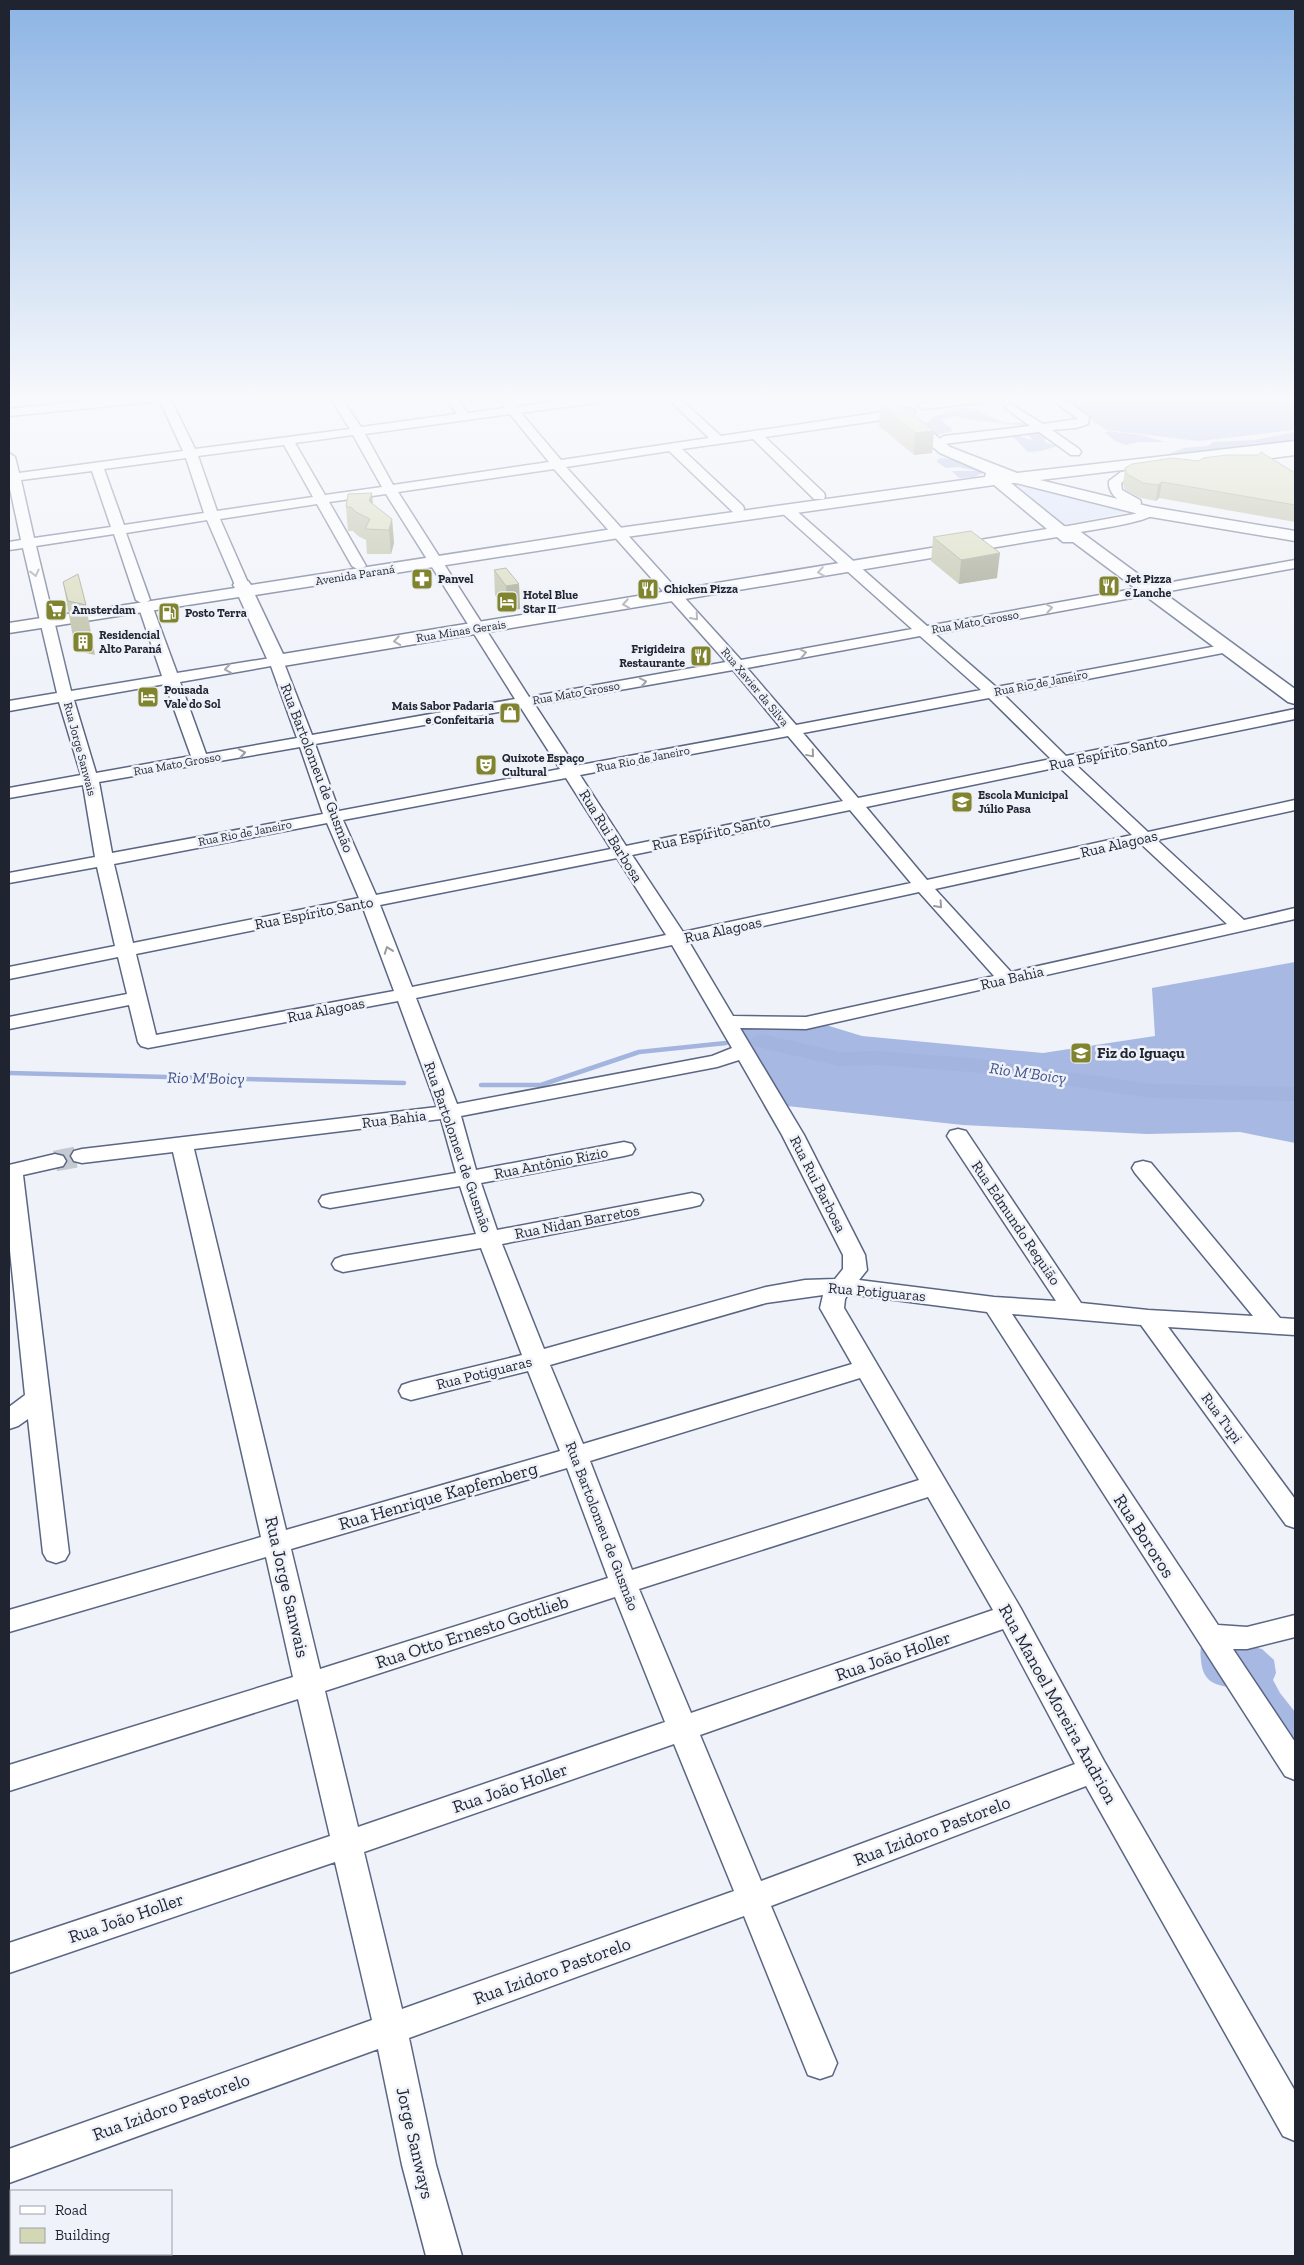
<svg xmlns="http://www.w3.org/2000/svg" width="1304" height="2265" font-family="'Zilla Slab',serif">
	<rect width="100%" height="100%" fill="#eff2f9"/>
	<!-- green -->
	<path fill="#d8e1fa" d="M1015,480L1133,511L1058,526L1003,482Z"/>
	<!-- forest -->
	<path fill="#a7b8e3" d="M1058,396H1295V430L1199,441L1106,430Z
		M961,409C979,407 988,418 1003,422C1011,424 1019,422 1027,424V426L971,420L955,416L940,420L952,429L951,432L935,435L937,438L919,425L928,422L935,416Z
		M1108,431L1141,435L1165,442H1138L1126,445L1117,442L1105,433Z
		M1036,432L1048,438L1044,440L1046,443L1058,446L1041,451L1028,452L1010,434C1019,433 1024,440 1033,440L1028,435Z
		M1295,432V449L1173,459L1166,455L1184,448L1208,446L1213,442L1255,440Z
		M941,458L962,460L983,473L974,477L959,478L952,471H977L959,467L946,468L937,462V460Z
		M1295,962V1143L1240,1132L1147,1134L963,1125L787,1106L739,1027L826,1025L862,1036L1043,1053L1155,1036L1152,988Z
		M1219,1639L1262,1649L1274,1660L1276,1673L1273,1680L1280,1693L1295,1712V1740L1284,1744L1248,1689C1225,1686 1203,1689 1201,1660C1200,1652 1200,1647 1204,1641Z"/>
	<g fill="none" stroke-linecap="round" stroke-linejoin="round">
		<!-- stream -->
		<path stroke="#a3b4df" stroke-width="4.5" d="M9,1073L404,1083
			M481,1085H541L639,1052L726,1043"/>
		<!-- river -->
		<path fill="#a3b4df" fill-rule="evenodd" d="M762,1034L839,1052L878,1051L971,1058L1152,1084L1295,1087V1101L1152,1098L971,1072L878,1065L839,1066L754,1046L750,1041L754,1036Z"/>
		<!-- minor-tunnel -->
		<path stroke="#c5c9d1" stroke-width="21" stroke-dasharray="21 10" stroke-linecap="butt" d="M55,1161L82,1156"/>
		<!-- minor casing -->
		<g stroke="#5b6683" stroke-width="3">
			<path id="minor" d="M133,396H177L171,400L195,449L350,429L329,396H340L361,427L457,414L444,396H455L468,413L505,408L496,396H507L516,407L592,396H626L621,399L521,413L561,460L709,438L665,396H677L721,436L909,408L913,410L915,412L913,414L909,416L765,437L824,493L825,496L824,499H814L753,439L682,449L743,506L744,509L743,512H733L669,451L566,467L741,660L912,629L782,513L781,510L787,506L792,507L927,626L1295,560V568L935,634L996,687L1228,644L1233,645L1235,648L1228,652L1004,695L1066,756L1295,709V719L1075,764L1148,832L1295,800V810L1157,840L1244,920L1295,908V919L806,1029L740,1028L804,1135L865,1255L867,1270L859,1280L994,1297L1056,1301L947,1136L950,1131L958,1129L966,1131L1081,1303L1148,1310L1253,1316L1135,1173L1132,1168L1135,1163L1143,1161L1151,1163L1280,1318L1295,1319V1335L1168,1327L1295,1499V1528L1286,1525L1141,1325L1012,1314L1218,1625L1247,1627L1295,1615V1637L1247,1649H1233L1295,1742V1780L1285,1776L987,1312L848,1294L845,1299L844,1308L1020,1607L1104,1761L1295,2091V2141L1283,2136L1086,1786L771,1906L837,2063L832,2075L820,2079L808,2075L744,1916L409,2038L436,2165L462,2256H426L402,2165L378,2049L9,2183V2149L372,2020L335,1862L9,1973V1943L330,1836L298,1699L9,1791V1765L293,1677L266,1557L9,1632V1610L261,1537L173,1152L82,1163L74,1161L71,1156L74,1151L82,1149L437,1107L398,1001L148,1048L141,1046L138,1042L129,1005L9,1029V1017L127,994L118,957L9,979V967L115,946L97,867L9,883V873L95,857L83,785L9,798V788L81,775L59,702L9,711V701L57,693L23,548L9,550V542L21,540L9,484V453L15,457L19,473L183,451L160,401L9,416V409ZM510,414L549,462L393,485L365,434ZM353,435L382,487L325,495L295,443ZM284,445L313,497L217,511L198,456ZM186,458L204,513L124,525L104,469ZM554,469L726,662L529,697L398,492ZM92,471L111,527L34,538L21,480ZM386,494L515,699L312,735L282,658L277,657L177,673L153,608L146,604L139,608L162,676L71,691L36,546L114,534L136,600L143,604L150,600L126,533L207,520L235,585L242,589L249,585L220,519L317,504L352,566L359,570L366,566L329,502ZM920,636L981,690L796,725L747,668ZM271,666L297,738L206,754L180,682ZM733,670L781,728L575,766L535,705ZM165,684L191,756L96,773L74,700ZM989,698L1051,759L858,798L803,733ZM521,708L560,769L339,811L315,744ZM788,736L843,801L626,846L580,775ZM300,747L323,814L112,853L99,782ZM1059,767L1132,835L927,880L866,807ZM566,778L611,849L376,895L343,820ZM850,810L911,883L683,932L632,855ZM327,823L359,898L133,943L114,864ZM1141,844L1227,924L1011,972L935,889ZM617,858L666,935L412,987L380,905ZM919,892L994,976L806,1017L733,1016L689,942ZM363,908L394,991L156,1035L136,954ZM672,945L732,1048L712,1056L457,1104L416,998ZM739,1060L782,1135L843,1255V1269L835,1279L805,1280L766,1287L544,1349L502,1244L692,1207L700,1205L703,1200L700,1195L692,1193L497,1230L481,1183L624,1156L632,1154L635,1149L632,1144L624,1142L476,1170L461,1116L717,1067ZM441,1119L456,1173L330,1194L322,1196L319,1201L322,1206L330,1208L460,1186L476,1234L343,1256L335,1259L332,1264L335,1269L343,1272L481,1248L522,1355L411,1382L402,1385L399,1391L402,1397L411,1400L528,1371L560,1451L286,1530L194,1149ZM823,1295L820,1308L852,1364L583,1444L550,1365L766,1303ZM860,1378L919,1480L632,1570L590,1461ZM567,1468L608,1578L320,1669L291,1549ZM928,1497L993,1610L691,1713L639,1589ZM615,1597L665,1722L358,1827L325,1691ZM1003,1629L1075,1764L761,1881L700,1735ZM674,1744L734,1891L402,2009L364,1852Z
				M979,396H1018L1013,399L924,409L918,406L924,403Z
				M1047,396H1060L1089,417L1088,424L1076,428L1052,430L1079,449L1081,452L1079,455H1071L1039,432L944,444L938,440L944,436L1030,426L1007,409L1005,407L1011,404L1043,424L1078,419Z
				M1295,447V455L1239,462L1233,458L1239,454Z
				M1152,467L1156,468L1158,471L1156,474L1128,478L1121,483L1122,490L1140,500L1141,503L1140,506C1126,509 1107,495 1109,481L1121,472Z
				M1151,508L1158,512C1148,523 1085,531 1068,534L1061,530L1068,526L1134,514Z
				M55,1154L63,1156L66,1161L63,1166L23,1175L69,1553L65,1560L56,1563L47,1560L43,1553L28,1419L18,1426L9,1429V1407L25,1395L9,1241V1165Z"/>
		</g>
		<!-- major casing -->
		<g stroke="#5b6683" stroke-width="3">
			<path id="major" d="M872,396H888L950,447L1017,473L1295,441V449L1040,480L1151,507L1295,531V541L1151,517L1016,483H1011L1064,526L1074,527L1295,689V704L1288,702L1073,542H1063L1057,537L277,667L270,665L268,661L239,597L9,633V623L235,588L233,585L236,581H248L251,585L619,528L985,477L986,473L940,453ZM994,485L1047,529L283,654L255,595L619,538Z"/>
		</g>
		<!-- minor -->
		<use href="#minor" fill="#fff" fill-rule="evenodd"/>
		<!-- major -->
		<use href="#major" fill="#fff" fill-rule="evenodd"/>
	</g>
	<!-- wall -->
	<path fill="#b6b99a" d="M880,404L934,431L932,453L914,455L879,426Z
		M1125,468L1295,473V522L1159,498L1156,501L1141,498L1125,490L1123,484Z
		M373,504L392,519L394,543L391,554H367L366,540L358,536L353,531H348L346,507Z
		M933,537L997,578L959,584L931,561Z
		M494,570L519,584L520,609L507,611L495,595Z
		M63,582L86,605L95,655L77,651L72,632Z"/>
	<!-- shaded-wall -->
	<path fill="#94967d" d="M934,431L932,453L914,455L915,433Z
		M1162,482L1159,498L1156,501L1158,485Z
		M372,493L374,516L369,501Z
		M392,519L394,543L391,554L389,530Z
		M1000,553L997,578L959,584L961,560Z
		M519,584L520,609L507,611L506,586Z"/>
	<!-- building -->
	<path fill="#d4d7b3" stroke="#94967d" d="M898,402L934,431L915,433L880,404Z
		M1261,452L1295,473V505L1162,482L1158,485L1143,483L1127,474L1125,468L1132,464L1172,458L1199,461L1203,458L1227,455H1259Z
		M372,493L369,501L392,519L389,530L365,529L370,519L356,512L351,507H346L348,494Z
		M971,531L1000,553L961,560L933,537Z
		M506,568L519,584L506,586L494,570Z
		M78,574L86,605L68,601L63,582Z"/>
	<!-- one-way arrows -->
	<defs><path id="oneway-chevron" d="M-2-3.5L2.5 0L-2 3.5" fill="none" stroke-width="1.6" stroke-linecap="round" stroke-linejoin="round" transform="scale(1.25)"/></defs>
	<g stroke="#9a9ca2">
		<use href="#oneway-chevron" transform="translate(821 572) rotate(171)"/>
		<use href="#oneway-chevron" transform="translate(35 573) rotate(76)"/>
		<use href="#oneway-chevron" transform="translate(626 604) rotate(171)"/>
		<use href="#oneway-chevron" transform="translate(1049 608) rotate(-10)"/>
		<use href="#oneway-chevron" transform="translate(695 617) rotate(49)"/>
		<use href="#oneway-chevron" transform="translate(397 641) rotate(171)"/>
		<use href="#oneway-chevron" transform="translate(803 653) rotate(-11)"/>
		<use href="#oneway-chevron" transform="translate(228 669) rotate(170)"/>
		<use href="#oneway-chevron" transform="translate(643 682) rotate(-10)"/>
		<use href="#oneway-chevron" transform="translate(242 753) rotate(-10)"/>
		<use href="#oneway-chevron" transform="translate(811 754) rotate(50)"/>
		<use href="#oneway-chevron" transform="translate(939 905) rotate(48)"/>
		<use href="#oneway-chevron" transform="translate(388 950) rotate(-110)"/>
	</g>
	<!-- sky -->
	<linearGradient id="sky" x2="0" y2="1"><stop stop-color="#8cb4e4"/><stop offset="0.56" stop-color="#f8f9fc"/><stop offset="1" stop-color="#f8f9fc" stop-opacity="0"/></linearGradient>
	<rect width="1304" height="713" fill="url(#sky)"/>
	<!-- icons -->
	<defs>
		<g id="pharmacy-square" transform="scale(1.125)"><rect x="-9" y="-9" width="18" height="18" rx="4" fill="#80842e" stroke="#eff2f9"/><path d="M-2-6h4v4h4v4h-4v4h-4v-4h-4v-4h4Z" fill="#fff"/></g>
		<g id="restaurant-square" transform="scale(1.125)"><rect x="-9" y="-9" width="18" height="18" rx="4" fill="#80842e" stroke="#eff2f9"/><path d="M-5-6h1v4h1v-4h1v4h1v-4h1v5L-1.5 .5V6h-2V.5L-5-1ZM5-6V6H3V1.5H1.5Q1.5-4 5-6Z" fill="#fff"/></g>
		<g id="hotel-square" transform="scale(1.125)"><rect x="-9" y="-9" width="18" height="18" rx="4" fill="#80842e" stroke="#eff2f9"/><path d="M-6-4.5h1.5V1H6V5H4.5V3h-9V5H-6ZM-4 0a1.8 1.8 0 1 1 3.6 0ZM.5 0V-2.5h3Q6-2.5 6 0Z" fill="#fff"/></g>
		<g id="supermarket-square" transform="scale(1.125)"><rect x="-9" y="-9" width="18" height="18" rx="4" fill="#80842e" stroke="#eff2f9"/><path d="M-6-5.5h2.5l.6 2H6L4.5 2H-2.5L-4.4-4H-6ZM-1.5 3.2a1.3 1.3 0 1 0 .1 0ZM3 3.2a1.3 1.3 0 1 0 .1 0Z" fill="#fff"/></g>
		<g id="fuel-square" transform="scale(1.125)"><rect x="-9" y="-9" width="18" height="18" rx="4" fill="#80842e" stroke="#eff2f9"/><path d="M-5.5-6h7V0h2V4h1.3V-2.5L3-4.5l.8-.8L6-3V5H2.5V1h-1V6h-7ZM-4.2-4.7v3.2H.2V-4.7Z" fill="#fff"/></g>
		<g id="building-square" transform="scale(1.125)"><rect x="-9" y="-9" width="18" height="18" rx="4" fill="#80842e" stroke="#eff2f9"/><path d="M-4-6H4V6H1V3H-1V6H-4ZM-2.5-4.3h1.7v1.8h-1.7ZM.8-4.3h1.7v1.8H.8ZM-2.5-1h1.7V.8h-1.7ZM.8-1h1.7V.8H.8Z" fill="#fff"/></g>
		<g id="shop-square" transform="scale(1.125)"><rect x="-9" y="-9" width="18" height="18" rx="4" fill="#80842e" stroke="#eff2f9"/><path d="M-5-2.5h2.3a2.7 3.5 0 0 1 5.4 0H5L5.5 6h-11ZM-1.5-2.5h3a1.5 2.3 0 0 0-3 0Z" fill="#fff"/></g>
		<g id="theatre-square" transform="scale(1.125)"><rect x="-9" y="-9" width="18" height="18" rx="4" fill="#80842e" stroke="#eff2f9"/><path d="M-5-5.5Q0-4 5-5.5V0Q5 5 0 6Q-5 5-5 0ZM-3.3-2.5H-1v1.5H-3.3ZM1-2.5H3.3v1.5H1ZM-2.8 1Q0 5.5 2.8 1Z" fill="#fff"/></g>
		<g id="school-square" transform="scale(1.125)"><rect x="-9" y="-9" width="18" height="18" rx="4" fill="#80842e" stroke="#eff2f9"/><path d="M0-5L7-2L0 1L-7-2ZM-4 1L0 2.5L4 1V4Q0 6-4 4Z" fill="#fff"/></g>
	</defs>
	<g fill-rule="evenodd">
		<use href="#pharmacy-square" x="422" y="579"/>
		<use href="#restaurant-square" x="1109" y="586"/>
		<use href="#restaurant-square" x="648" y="589"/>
		<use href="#hotel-square" x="507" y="602"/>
		<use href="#supermarket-square" x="56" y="610"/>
		<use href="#fuel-square" x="169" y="613"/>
		<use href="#building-square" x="83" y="642"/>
		<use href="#restaurant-square" x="701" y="656"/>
		<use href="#hotel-square" x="148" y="697"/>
		<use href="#shop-square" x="510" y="713"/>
		<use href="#theatre-square" x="486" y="765"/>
		<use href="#school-square" x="962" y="802"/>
		<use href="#school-square" x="1081" y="1053"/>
	</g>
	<g text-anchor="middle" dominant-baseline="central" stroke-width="5" stroke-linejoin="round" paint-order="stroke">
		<!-- far-street labels -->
		<g font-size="12" fill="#1f2430" stroke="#eff2f9">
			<text transform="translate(355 575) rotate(-9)">Avenida Paraná</text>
			<text transform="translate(975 622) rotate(-10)">Rua Mato Grosso</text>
			<text transform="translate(461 631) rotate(-9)">Rua Minas Gerais</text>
			<text transform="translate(1041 683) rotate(-11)">Rua Rio de Janeiro</text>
			<text transform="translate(755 687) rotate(50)">Rua Xavier da Silva</text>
			<text transform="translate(576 693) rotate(-10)">Rua Mato Grosso</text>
			<text transform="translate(80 749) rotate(75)">Rua Jorge Sanwais</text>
			<text transform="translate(643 759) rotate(-11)">Rua Rio de Janeiro</text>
			<text transform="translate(177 764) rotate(-10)">Rua Mato Grosso</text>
			<text transform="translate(245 833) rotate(-11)">Rua Rio de Janeiro</text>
		</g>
		<!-- far-poi labels -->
		<g font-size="12" font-weight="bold" fill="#1f2430" stroke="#eff2f9" text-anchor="start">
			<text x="438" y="579">Panvel</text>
			<text x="1125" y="579">Jet Pizza<tspan x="1125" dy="14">e Lanche</tspan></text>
			<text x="664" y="589">Chicken Pizza</text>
			<text x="523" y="595">Hotel Blue<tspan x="523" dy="14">Star II</tspan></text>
			<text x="72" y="610">Amsterdam</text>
			<text x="185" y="613">Posto Terra</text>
			<text x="99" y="635">Residencial<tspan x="99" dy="14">Alto Paraná</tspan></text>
			<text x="685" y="649" text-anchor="end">Frigideira<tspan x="685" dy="14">Restaurante</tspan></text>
			<text x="164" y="690">Pousada<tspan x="164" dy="14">Vale do Sol</tspan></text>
			<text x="494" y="706" text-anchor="end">Mais Sabor Padaria<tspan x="494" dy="14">e Confeitaria</tspan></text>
			<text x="502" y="758">Quixote Espaço<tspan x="502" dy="14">Cultural</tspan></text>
			<text x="978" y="795">Escola Municipal<tspan x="978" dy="14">Júlio Pasa</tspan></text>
		</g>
		<!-- street labels -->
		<g font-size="15" fill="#1f2430" stroke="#eff2f9">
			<text transform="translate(1108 753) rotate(-12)">Rua Espírito Santo</text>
			<text transform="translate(317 768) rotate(69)">Rua Bartolomeu de Gusmão</text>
			<text transform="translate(711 833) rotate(-12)">Rua Espírito Santo</text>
			<text transform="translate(611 836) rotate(58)">Rua Rui Barbosa</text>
			<text transform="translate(1119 844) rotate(-13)">Rua Alagoas</text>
			<text transform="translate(314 913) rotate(-11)">Rua Espírito Santo</text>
			<text transform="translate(723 930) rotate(-12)">Rua Alagoas</text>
			<text transform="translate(1012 978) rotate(-13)">Rua Bahia</text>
			<text transform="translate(326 1010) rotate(-11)">Rua Alagoas</text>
			<text transform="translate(394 1119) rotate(-7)">Rua Bahia</text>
			<text transform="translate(458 1147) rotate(71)">Rua Bartolomeu de Gusmão</text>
			<text transform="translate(551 1163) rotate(-11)">Rua Antônio Rizio</text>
			<text transform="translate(818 1184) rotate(63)">Rua Rui Barbosa</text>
			<text transform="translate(577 1222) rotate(-11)">Rua Nidan Barretos</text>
			<text transform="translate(1016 1223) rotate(56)">Rua Edmundo Requião</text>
			<text transform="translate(877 1292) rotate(5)">Rua Potiguaras</text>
			<text transform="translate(484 1373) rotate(-14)">Rua Potiguaras</text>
			<text transform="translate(1222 1418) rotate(54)">Rua Tupi</text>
			<text transform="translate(602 1526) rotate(69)">Rua Bartolomeu de Gusmão</text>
		</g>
		<!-- poi labels -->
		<g font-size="15" font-weight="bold" fill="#1f2430" stroke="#eff2f9" text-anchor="start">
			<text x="1097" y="1053">Fiz do Iguaçu</text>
		</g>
		<!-- water labels -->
		<g font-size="16" font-style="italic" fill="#41548c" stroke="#eff2f9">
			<text transform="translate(1028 1073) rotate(8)">Rio M'Boicy</text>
			<text transform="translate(206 1078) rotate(1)">Rio M'Boicy</text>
		</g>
		<!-- near-street labels -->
		<g font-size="18" fill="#1f2430" stroke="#eff2f9">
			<text transform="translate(438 1496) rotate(-16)">Rua Henrique Kapfemberg</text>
			<text transform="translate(1144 1536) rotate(57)">Rua Bororos</text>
			<text transform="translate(287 1587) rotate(77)">Rua Jorge Sanwais</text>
			<text transform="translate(472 1632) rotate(-18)">Rua Otto Ernesto Gottlieb</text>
			<text transform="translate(893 1656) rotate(-19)">Rua João Holler</text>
			<text transform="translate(1058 1704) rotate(61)">Rua Manoel Moreira Andrion</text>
			<text transform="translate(510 1788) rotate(-19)">Rua João Holler</text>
			<text transform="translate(932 1831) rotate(-21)">Rua Izidoro Pastorelo</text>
			<text transform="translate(126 1918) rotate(-19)">Rua João Holler</text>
			<text transform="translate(552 1971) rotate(-20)">Rua Izidoro Pastorelo</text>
			<text transform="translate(171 2107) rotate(-20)">Rua Izidoro Pastorelo</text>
			<text transform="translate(415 2143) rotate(77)">Jorge Sanways</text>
		</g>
	</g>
	<!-- border -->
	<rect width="1304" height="2265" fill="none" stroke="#1f2430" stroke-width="20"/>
	<!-- legend -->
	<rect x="10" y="2190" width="162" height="65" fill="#eff2f9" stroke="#9ca0a9"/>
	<rect x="20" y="2206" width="25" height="8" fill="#ffffff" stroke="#9ca0a9"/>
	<text x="55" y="2215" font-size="15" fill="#1f2430">Road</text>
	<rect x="20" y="2228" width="25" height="15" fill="#d4d7b3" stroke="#9ca0a9"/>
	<text x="55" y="2240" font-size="15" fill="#1f2430">Building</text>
</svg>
